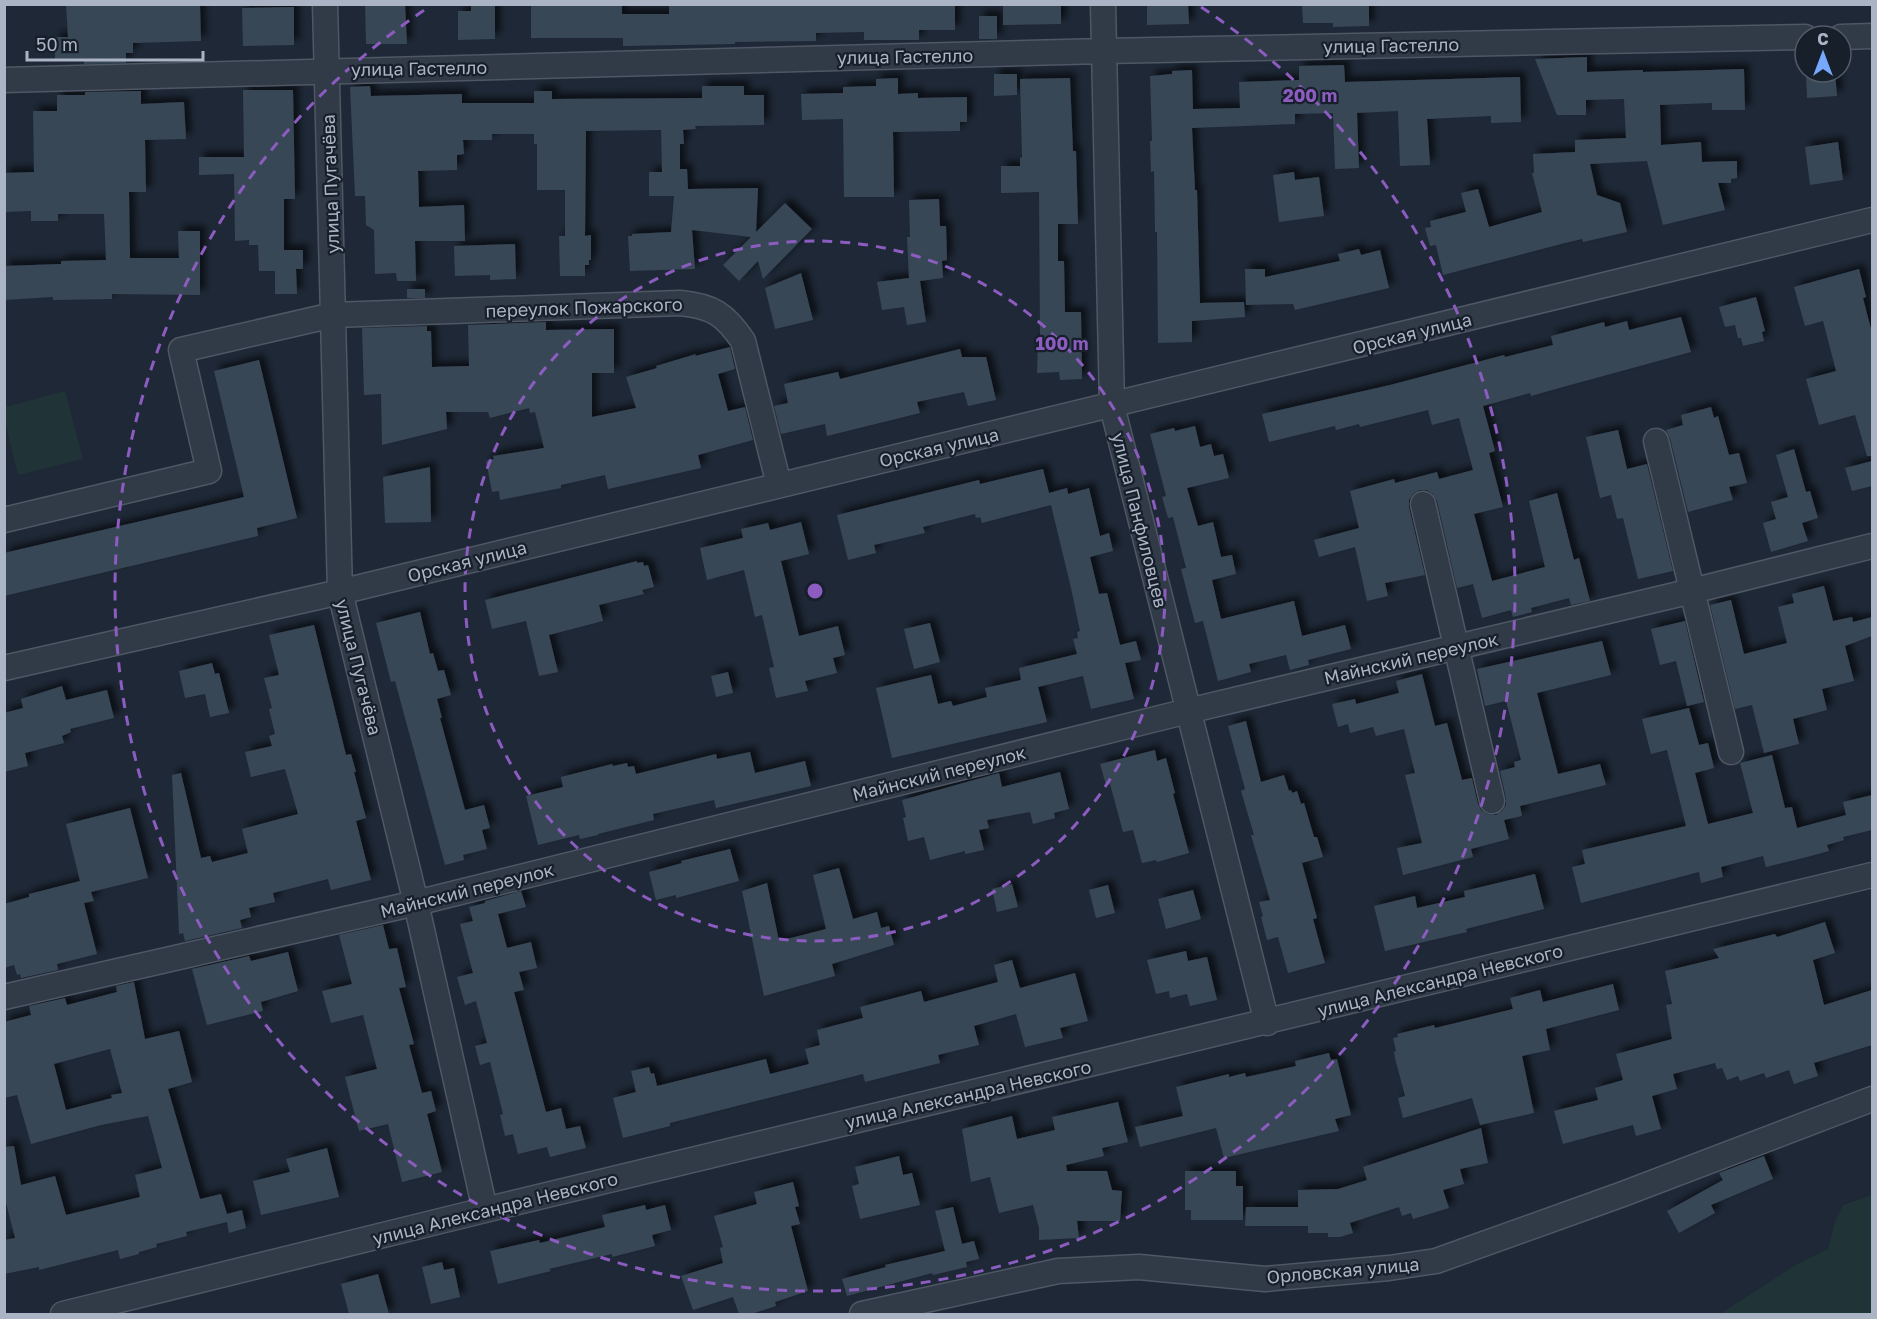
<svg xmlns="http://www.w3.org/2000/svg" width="1877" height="1319" font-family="'Golos Text',sans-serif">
	<defs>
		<filter id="shadow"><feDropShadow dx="5.5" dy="-5.5" stdDeviation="3" flood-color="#0009"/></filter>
	</defs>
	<rect width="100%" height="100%" fill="#1e2836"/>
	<!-- green -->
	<path fill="#203437" d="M65,391L83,459L18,475L5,421V407Z
		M1872,1195V1314H1720L1796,1265L1828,1249L1835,1222L1843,1205Z"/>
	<!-- building -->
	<path fill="#394657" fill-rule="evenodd" filter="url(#shadow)" d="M66,4L200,5L201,41L133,43V53H126V63L84,64V59H55V37H68Z
		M365,4H405L407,44H366Z
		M471,4H495V39L458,40V11H471Z
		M531,4H622V14H669V4H955V30H919V40H864V32L816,33V41L735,42V44L623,46V38H531Z
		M1003,4H1061V24L1003,25Z
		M1147,4H1188L1189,24L1147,25Z
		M1302,4H1369V26L1333,27V23H1303Z
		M294,7V45L243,46L242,8Z
		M979,16H997V39H979Z
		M1587,57V72L1643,70V72L1744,69L1745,110H1712V103L1660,105L1661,145L1701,142L1702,162L1737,161V178L1731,179V183H1718L1725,210L1663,225L1647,161L1590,164L1597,195L1620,203L1627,232L1583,242L1582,239L1565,243L1443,275L1436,245L1430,246L1425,228L1431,227L1430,221L1466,212L1461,193L1478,189L1489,227L1542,212L1532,173H1534L1533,154L1575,152V140L1626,138L1624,99L1586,100V115H1557L1535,59Z
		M1344,65L1345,82L1520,77L1521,122L1491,123V116L1427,119L1430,165L1400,166L1398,111L1357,113L1359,168L1335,169L1333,113L1295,114V124L1192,128L1195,190H1197L1200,303L1244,302L1245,317L1192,321V342L1158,343L1157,232H1155L1154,171L1151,172L1150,141H1152L1150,76L1172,74V71L1192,70L1193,109L1240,108L1239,82L1299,80V66Z
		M1806,72H1835L1837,96L1807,98Z
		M994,74H1017V95L994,96Z
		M898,78V94L918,93V98L967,97V122H960V131L893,132L894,197H844L843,119L802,120L801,94L843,93V87L876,86V79Z
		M1070,78L1073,151H1076L1078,224H1058V261H1064L1065,312H1081L1082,379L1060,380L1059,372L1037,373L1038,336H1040L1039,192L1001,193V166H1020V158L1022,157L1020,79Z
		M370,86L371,96L462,94V103H534V91H552V99L702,98V86H744V95H764V125L695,126L696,129L683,130L684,144H680V169H687L688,189L758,188L756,232L785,203L812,229L763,279L758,261L739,281L723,265L751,237L692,230L695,269L630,271L628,236H632V234L671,232L674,196H649V172H662L661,130L586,131L585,236L591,235V260H589V265H585V276H560L559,236H565V190H537V144H534V134H492V140H463L464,154L457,155V170L418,171L419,207L464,205L465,241H415L416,281H397L396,273L375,274L374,230L366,225L365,196H355L350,87Z
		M243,90H293L295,199H284V250H303V269H296L297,294H275V271H259L258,245H249V240L235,241L234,174L199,175V157H244Z
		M141,91V104L184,102L186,139L145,140L146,192H129L130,258H179L178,231H200V295L112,294V299L53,300V297L4,300V266L61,264V261L106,260L104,214H58V221H31V211L4,212V173L34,172L33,111H57V95H85V92Z
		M1838,142L1843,180L1810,185L1805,147Z
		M1294,172L1295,180L1319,177L1324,216L1279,222L1273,175Z
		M939,199L940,226H946L947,260L942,261L943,278L920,281L926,322L907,325L904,307L882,310L877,282L909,278L907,237H910L909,200Z
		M515,244L516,279L490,280V275L455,276L454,246Z
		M1359,249L1361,255L1380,250L1389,288L1295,310L1293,304L1246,305L1245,269H1265V277L1340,261L1338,254Z
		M1859,269L1866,297L1863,298L1872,333V456H1867L1855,415L1819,425L1806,379L1836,371L1823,321L1805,326L1794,287Z
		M801,273L813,320L775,329L765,288Z
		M407,289H425V298H407Z
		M1756,297L1765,331L1762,332L1764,341L1743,346L1741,338H1738L1735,325L1725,327L1719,307Z
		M1681,317L1691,352L1563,387L1531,396L1530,393L1483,406L1495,451L1489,453L1503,507L1474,514L1492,581L1545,567L1529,501L1557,493L1574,560L1579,558L1590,601L1571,605L1569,598L1531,608L1532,612L1513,617L1511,610L1482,618L1473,584L1457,588L1437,501L1433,494L1427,490H1419L1413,494L1409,500V507L1425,575L1385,583L1388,596L1367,601L1355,547L1319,557L1314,540L1359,528L1350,491L1394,479L1395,483L1437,472L1439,479L1473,470L1459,418L1432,425L1428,410L1360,427L1359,424L1336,430L1335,426L1269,442L1262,414L1390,385L1504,355L1505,357L1553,345L1551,336L1604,322L1605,327L1627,321L1629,330Z
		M546,322V330L614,329V373H592V417L636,408L626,377L657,368L656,366L696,354L695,356L730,347L735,369L718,374L728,411L745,407L753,440L698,455L701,468L608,489L605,475L561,485V488L500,500L499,491L492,492L486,461L494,459L493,456L544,448L535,412L530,413L529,408L490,418L488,412H446L447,429L382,445L381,394L364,395L362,328L427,326V331H431L432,367L469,366L468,325Z
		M960,349L962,357H986L996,400L968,406L964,392L917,402L920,413L827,436L825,424L781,434L774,406L788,403L784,384L838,372L840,379Z
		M259,360L297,518L257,528L258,536L4,596V553L244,497L214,371Z
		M1711,407L1714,418L1718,416L1729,455L1739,453L1747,483L1729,487L1733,500L1688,512L1670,438L1666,430L1683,425L1681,415Z
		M1195,426L1200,447L1211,444L1214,456L1223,454L1229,478L1187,488L1198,526L1213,522L1221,557L1232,555L1236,574L1212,580L1221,619L1294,601L1302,636L1345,625L1351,649L1308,660L1309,665L1290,670L1286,655L1249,664L1251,672L1218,681L1203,621L1195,623L1181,569L1186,568L1173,517L1168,518L1162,497L1166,496L1150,434L1174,428L1175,431Z
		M1618,430L1627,469L1647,464L1673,571L1638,579L1623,518L1617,519L1611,495L1600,498L1586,437Z
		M1794,449L1806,492L1810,491L1818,518L1802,523L1808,541L1771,552L1763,523L1776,519L1771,502L1788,497L1776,455Z
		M1872,461V486L1852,491L1845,468Z
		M430,467L431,522L385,523L383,477Z
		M1043,469L1049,493L1067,488L1068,494L1089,488L1100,536L1109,533L1113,551L1090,557L1099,594L1107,593L1120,645L1136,641L1141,660L1125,663L1134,699L1091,709L1083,676L1038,687L1047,722L892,758L876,688L931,675L938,704L951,701L953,706L987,697L985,688L1021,680L1019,668L1077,654L1073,639L1078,638L1077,632L1080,631L1071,588L1051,505L982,523L980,517L976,518L975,514L923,527L925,533L874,545L876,553L848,560L837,515L979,480L980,484Z
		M801,522L809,554L781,561L799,636L838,626L845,655L833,658L837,673L805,681L808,691L776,698L769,668L774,667L762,615L755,617L744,570L707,580L700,548L743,538L741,529L768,523L770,530Z
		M637,561V563L643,562L644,566L648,565L654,587L642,590L644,594L599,605L603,621L549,635L558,672L539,676L526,621L492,629L485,600Z
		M1824,586L1833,621L1852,617L1853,622L1872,617V636L1845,646L1854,681L1822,689L1827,710L1793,719L1799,744L1764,753L1752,705L1735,709L1710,605L1731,600L1744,654L1787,643L1778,607L1794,603L1792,594Z
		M420,612L430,654L433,653L438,671L444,670L451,695L437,699L442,718H440L465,810L484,805L490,828L482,830L487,849L463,855L464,860L445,865L395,681L391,682L376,623Z
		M1685,621L1704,702L1687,706L1676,661L1660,665L1651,629Z
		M930,623L940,662L914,669L904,629Z
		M314,625L346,755L351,754L356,772H354L366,818L356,821L371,880L331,890L328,879L273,893L275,902L249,908L251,917L240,920L242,928L185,941L183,933L179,934L172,775L181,773L201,858L210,856L212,862L248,853L242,829L298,814L285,769L251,777L245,752L272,746L269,736L275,734L269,709L272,708L264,678L279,675L269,635Z
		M1602,641L1611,675L1537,693L1558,774L1600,764L1606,785L1520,806L1522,816L1504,820L1509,839L1471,849L1473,857L1403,875L1397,848L1422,843L1405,775L1415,773L1404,729L1376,736L1373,727L1350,733L1348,724L1338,727L1332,704L1355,699L1356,704L1399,693L1396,681L1422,674L1435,726L1447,723L1462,780L1472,778L1478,804L1481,810L1487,814L1496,815L1502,811L1506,805V798L1500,771L1515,767L1514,762L1521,760L1506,701L1485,706L1477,669Z
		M212,663L215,674L219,673L229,713L210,717L205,694L185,698L179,671Z
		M728,672L733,693L716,697L711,676Z
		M62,686L66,700L107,690L114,718L70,729L71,732L62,736L64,743L25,753L28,766L4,772V713L23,708L21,699Z
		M1689,708L1699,745L1708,743L1714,768L1695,773L1708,824L1753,813L1740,763L1772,755L1785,808L1792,807L1797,828L1846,815L1843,802L1872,795V830L1843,837L1844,840L1827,845L1829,851L1807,857L1766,867L1763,856L1721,867L1723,877L1701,883L1699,872L1581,903L1572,867L1585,864L1582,850L1686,826L1667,750L1651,754L1642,719Z
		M1246,721L1261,782L1284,775L1289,791L1291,790L1292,793L1297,791L1301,804L1304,803L1314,837H1317L1323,857L1302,863L1317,918L1313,919L1325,963L1288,973L1278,937L1267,940L1261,917L1263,916L1259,902L1270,900L1251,835H1254L1241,791L1245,789L1228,726Z
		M1155,750L1157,761L1166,758L1175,793L1173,794L1189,853L1157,862L1156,860L1142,863L1133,830L1123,832L1110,784L1106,785L1100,764Z
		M750,752L755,773L805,761L811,786L716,808L714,800L653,814L654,820L598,834V835L580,839L579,835L538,845L526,796L563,787L561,777L612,764L613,766L627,763L628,767L634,766L636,774L716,754L717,759Z
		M1060,772L1069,809L1054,813L1055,818L1033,824L1030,812L987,820L989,828L979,830L984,850L965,854V851L930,860L924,837L908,841L903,818L906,817L902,800L999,773L1002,787Z
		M130,808L148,878L91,892L94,901L84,903L97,954L57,964L58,970L21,978L20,974L17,975L14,965L4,968V904L29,897V894L80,881L66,824Z
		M730,849L739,881L676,898V895L656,900L649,872L682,863L681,861Z
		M839,868L853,919L877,912L881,928L889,926L894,945L832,964L835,976L764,996L742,891L767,883L779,941L826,929L813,875Z
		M1535,874L1544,909L1466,929L1467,932L1385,951L1374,906L1415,896L1417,908L1465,897L1464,891Z
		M1012,884L1018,907L997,912L992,889Z
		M1108,885L1115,913L1096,918L1089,890Z
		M1193,890L1201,919L1166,929L1158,899Z
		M521,891L526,907L498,914L507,948L531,942L537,968L519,972L524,990L514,992L546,1112L561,1108L566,1129L580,1126L586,1148L550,1157L547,1147L518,1154L513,1134L505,1136L500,1115L503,1114L490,1062L480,1065L475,1046L487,1043L476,1001L465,1005L457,977L473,973L460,924L473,921L469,907L485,903V901Z
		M1825,922L1835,953L1813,960L1824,1005L1872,990V1045L1814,1063L1818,1076L1794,1084L1789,1070L1766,1078L1764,1073L1740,1081L1738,1076L1727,1080L1722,1068L1717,1069L1715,1063L1673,1074L1677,1089L1652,1096L1661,1129L1636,1136L1633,1125L1563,1144L1554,1111L1598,1100L1595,1088L1623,1080L1616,1054L1672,1039L1666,1005L1672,1004L1665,971L1719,958L1713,949L1775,934L1777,937Z
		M383,925L389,949L397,948L406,987L399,988L414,1044L409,1045L422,1093L431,1091L436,1111L427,1114L442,1172L402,1182L388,1124L359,1131L345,1077L377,1069L363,1015L331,1023L322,991L352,984L339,935Z
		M1186,951L1188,961L1207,957L1217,1000L1190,1006L1187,994L1170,998L1169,991L1156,994L1147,960Z
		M288,952L298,991L261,1002L263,1011L207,1025L192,969L249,956L251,961Z
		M1012,960L1020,988L1075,973L1088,1021L1060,1028L1063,1038L1025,1047L1016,1014L974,1026L979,1045L938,1055L940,1063L865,1082L863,1074L670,1123V1126L623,1138L613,1098L636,1092L631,1071L649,1067L651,1074L654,1073L657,1086L766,1059L770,1074L809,1064L805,1049L820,1045L817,1030L863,1018L860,1007L921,991L924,1002L998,982L994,965Z
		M134,982L145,1039L179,1031L192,1082L168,1089L200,1199L221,1194L227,1214L242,1210L246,1228L229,1233L227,1222L186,1232L187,1236L156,1244L157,1247L139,1252V1254L120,1259L118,1250L39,1270V1267L4,1274V1240L15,1238L4,1195V1147L14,1146L21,1185L55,1176L66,1215L140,1197L135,1175L162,1168L148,1116L101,1125L31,1144L17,1095L4,1098V1022L31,1015L29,1006L65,998L67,1005L117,992L116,986ZM110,1049L122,1093L111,1095L112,1098L66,1110L54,1064Z
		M1613,984L1619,1010L1546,1029L1550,1050L1522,1056L1534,1113L1480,1125L1472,1098L1403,1118L1398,1098L1405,1096L1395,1058L1394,1052L1396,1051L1393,1038L1398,1037L1397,1034L1434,1025L1435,1028L1513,1009L1510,998L1540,990L1543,1002Z
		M1329,1053L1331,1060L1337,1059L1351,1115L1335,1119L1339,1131L1224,1158L1216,1128L1140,1147L1135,1127L1183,1116L1176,1087L1229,1074V1077L1245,1073L1246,1077L1296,1066L1295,1061Z
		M1118,1102L1128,1142L1102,1148L1104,1156L1066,1165L1067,1171H1107L1112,1190L1122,1191L1120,1221H1077L1079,1238L1039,1240V1228L1033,1205L999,1213L990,1177L971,1182L962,1129L1012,1116L1017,1139L1055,1130L1052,1117Z
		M1481,1128L1488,1163L1460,1169L1464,1184L1443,1190L1449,1208L1413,1219L1411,1213L1402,1216L1399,1207L1350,1223L1353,1233L1340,1237H1328V1233H1308V1226H1245L1246,1207H1298V1190L1338,1189L1367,1180L1363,1167Z
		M327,1148L339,1197L261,1215L253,1181L290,1172L286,1159Z
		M899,1156L903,1175L912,1173L920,1205L860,1219L852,1186L859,1184L855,1167Z
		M1764,1156L1773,1179L1711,1205L1715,1213L1679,1233L1667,1211L1723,1180L1719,1173Z
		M1185,1171H1236V1186H1243V1220H1191V1210H1185Z
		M793,1182L799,1206L795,1207L800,1224L791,1226L808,1291L775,1302L776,1306L751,1314H739L733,1297L693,1310L681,1276L723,1263L720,1248L723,1247L714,1216L757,1204L754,1192Z
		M645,1205L646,1210L665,1205L671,1230L652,1235L655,1246L612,1257V1254L549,1269L551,1271L498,1284L490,1251L539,1240L540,1243L605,1227L602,1215Z
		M953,1207L962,1244L974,1241L979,1259L966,1262L967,1267L933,1275L932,1273L847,1296L842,1279L886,1267L885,1265L945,1251L935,1211Z
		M442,1262L444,1270L454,1268L460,1297L431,1304L422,1267Z
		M378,1274L389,1314H349L341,1284Z"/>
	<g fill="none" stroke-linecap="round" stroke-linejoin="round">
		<!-- minor casing -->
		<g stroke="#4f5765" stroke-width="27">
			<path id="minor" d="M325,4L340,592L416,903L485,1210
				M1103,4L1112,406L1267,1023
				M1841,37L1872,36
				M4,80L1104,51L1805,37
				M1656,441L1731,752
				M1423,504L1492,801
				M4,520L209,471L181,350L333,315L680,303C712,306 725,314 743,341L779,485
				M4,668L340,592L1872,220
				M4,997L416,903L1188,711L1692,591L1872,546
				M63,1314L485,1210L1872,875
				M862,1314L1058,1271L1139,1267L1265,1279L1389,1268L1436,1261L1623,1194L1872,1099"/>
		</g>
		<!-- minor -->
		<use href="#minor" stroke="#313a47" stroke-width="24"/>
	</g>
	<!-- distance rings -->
	<g fill="none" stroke="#8c5cc1" stroke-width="3" stroke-dasharray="10 8">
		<circle cx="815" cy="591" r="350"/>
		<path d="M1201 7A700 700 0 1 1 429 7"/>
	</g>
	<g text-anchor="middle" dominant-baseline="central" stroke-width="4.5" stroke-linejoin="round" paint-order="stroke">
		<!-- street labels -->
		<g font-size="18" fill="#abb4c4" stroke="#171f2b">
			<text transform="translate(1391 45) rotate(-1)">улица Гастелло</text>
			<text transform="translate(905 56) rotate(-1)">улица Гастелло</text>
			<text transform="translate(419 68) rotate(-1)">улица Гастелло</text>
			<text transform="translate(330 184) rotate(-92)">улица Пугачёва</text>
			<text transform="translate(584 307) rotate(-2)">переулок Пожарского</text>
			<text transform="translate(1412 333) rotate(-14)">Орская улица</text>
			<text transform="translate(939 447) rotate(-13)">Орская улица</text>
			<text transform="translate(1140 520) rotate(76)">улица Панфиловцев</text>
			<text transform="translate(467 561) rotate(-14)">Орская улица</text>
			<text transform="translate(1411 658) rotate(-13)">Майнский переулок</text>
			<text transform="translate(359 667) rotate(76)">улица Пугачёва</text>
			<text transform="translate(939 773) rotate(-14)">Майнский переулок</text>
			<text transform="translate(467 890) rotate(-14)">Майнский переулок</text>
			<text transform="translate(1440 980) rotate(-14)">улица Александра Невского</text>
			<text transform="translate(968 1094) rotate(-13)">улица Александра Невского</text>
			<text transform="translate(495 1208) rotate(-14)">улица Александра Невского</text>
			<text transform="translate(1343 1270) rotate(-5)">Орловская улица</text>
		</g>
	</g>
	<circle cx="815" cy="591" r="9" fill="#8c5cc1" stroke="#171f2b" stroke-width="3"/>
	<g font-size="18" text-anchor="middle" font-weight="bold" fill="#8c5cc1" stroke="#171f2b" stroke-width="4.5" stroke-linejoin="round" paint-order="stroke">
		<text x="1310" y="102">200 m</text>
		<text x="1062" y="350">100 m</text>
	</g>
	<!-- border -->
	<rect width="1877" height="1319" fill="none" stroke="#abb4c4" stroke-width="12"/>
	<!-- north arrow -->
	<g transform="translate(1823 54)"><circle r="28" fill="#171f2b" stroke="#525b68" stroke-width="1.5"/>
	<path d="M0-4.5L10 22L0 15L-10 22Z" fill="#77a8fd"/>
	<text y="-9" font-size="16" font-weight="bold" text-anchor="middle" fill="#abb4c4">С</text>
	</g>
	<!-- scale -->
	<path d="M27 51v9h176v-9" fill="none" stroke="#abb4c4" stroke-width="3"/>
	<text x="36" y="51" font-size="18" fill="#abb4c4" stroke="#171f2b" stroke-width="4.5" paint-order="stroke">50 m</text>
</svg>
